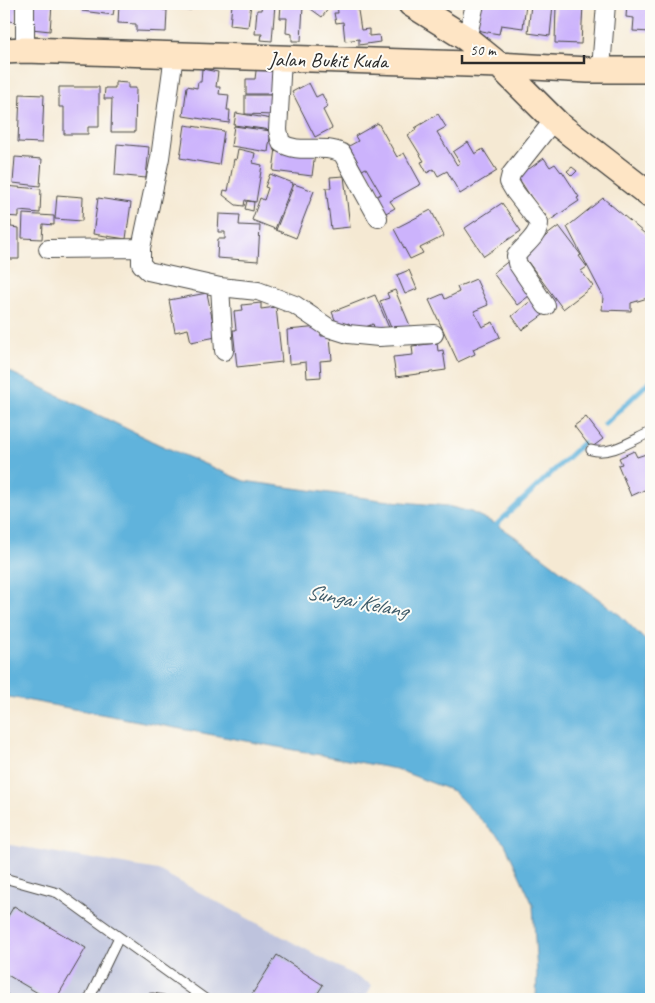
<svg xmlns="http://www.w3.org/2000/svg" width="655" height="1003" font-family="Caveat,sans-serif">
	<rect width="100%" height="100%" fill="#fdfcf7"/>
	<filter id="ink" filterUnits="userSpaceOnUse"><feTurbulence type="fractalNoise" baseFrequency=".02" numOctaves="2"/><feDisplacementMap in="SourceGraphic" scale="10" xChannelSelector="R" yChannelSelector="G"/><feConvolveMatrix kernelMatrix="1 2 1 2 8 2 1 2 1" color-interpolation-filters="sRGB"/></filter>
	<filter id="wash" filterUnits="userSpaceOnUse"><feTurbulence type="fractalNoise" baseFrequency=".0096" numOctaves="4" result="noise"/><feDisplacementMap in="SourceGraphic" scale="20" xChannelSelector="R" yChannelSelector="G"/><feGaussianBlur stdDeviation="1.12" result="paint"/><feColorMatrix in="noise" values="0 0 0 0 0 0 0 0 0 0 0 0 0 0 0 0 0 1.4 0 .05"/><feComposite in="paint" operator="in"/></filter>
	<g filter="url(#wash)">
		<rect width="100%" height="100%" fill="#f5e9d3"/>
		<!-- industrial -->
		<path fill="#bec3dd" d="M4,844L158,870L372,985L365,999H4Z"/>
		<!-- water -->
		<path fill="#60b3dc" stroke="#466f84" d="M4,369L158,444L244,481L380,500L447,506L471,512L496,524L523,542L620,615L651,646V999H536L537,974L533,905L505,844L453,791L396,769L4,696Z"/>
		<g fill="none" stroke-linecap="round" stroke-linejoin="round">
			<!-- stream -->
			<path stroke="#60b3dc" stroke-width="5" d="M605,424L651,380
				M493,528L583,443"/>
		</g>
		<g id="blocks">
			<!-- building -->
			<path fill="#ccb3fc" d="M4,4H18L15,22L4,20Z
				M34,4H52L50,31L32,29Z
				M83,4H115L113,15L82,11Z
				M119,4H163V10H167L166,32L136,31V24L118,23Z
				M172,4H191V10L172,8Z
				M232,4H251L248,27L230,25Z
				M262,4H275L272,41L261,40L262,34H255L257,10H261Z
				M281,4L303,6L301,41H292V34L286,33L287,18H280Z
				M304,4H332L322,17Z
				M337,4H357L361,30L369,29V36L379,35L380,42L359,45V39L345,41L343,22L336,23L334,13H338Z
				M480,4H526L523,28L501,25L499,34L476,30Z
				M531,4H553L550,36L528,33Z
				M556,4H583L581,44L555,43Z
				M627,4H651V32L633,31L634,18L626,17Z
				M257,63H269V71H273V94H246V79H255Z
				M202,69L218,72L216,87H220L219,94L229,95L227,110H230L229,123L183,116L187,86L197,88L198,82H201Z
				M115,82L128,83V88H136L135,132H111L112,99H104L105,88H115Z
				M309,83L316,97L322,94L328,107L323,110L332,128L315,137L292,92Z
				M59,87H99V127H88V134H64V107H59Z
				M20,94L44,95L42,143L18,142Z
				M245,95H273V115L245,114Z
				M236,113L272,119L271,130L234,125Z
				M438,114L446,127L437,132L457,165L460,163L453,152L468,142L475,154L483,149L497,171L460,194L447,171L438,176L434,169L427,173L421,162L424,161L408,135L416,130L415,128Z
				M378,123L397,157L404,153L421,184L390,201L395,208L384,214L375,197L381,194L366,168L362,170L349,146L358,141L355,136Z
				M185,125L224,131L219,165L180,158Z
				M234,126L271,131L268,152L231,146Z
				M117,144L149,147L146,178L115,175Z
				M276,148L315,153L312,176L273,171Z
				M238,149L255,153L253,163L262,165L256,202L245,200L244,206L236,205L223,195L224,190L228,191L234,159L236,160Z
				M15,157L42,159L40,186L13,183Z
				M544,158L550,167L555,164L561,172L562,171L579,197L577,198L579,201L549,221L544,213L543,214L534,202L516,174L528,167L529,169Z
				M572,167L577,171L572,176L567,171Z
				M270,174L293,183L275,229L252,220L260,198L264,200L268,188L265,187Z
				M344,176L350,227L331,229L326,188H331L330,177Z
				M294,184L314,191L296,238L276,230Z
				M4,186L41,189L40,213L19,211V217L4,216Z
				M57,195L83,197L82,221L55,219Z
				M98,198L131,203L126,239L93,234Z
				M603,198L651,239V297L631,303V311L602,310L603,296L567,227Z
				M247,201L254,202L253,211L245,209Z
				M502,203L521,231L484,256L465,228Z
				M431,210L444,236L420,248L423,253L410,259L394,229Z
				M23,214L54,216V225L43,224L42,239L22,238Z
				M219,214L240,215L239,225L260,226L258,261L217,258L218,239H225V232H218Z
				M4,221H11V227L19,228V259H4Z
				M559,226L581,255L579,256L587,267L581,271L593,286L563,309L522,254Z
				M510,260L533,293L517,305L493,273Z
				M409,270L417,289L405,294L397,275Z
				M476,279L488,305L474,311L482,327L493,322L500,337L473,349L475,354L458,362L429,300L443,294L445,299L459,292L457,287Z
				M395,290L411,328L394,335L380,301L389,298L387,293Z
				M207,293L216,337L191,342L188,329L175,332L169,300Z
				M375,295L390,330L377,336L373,324L353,332L349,323L338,327L332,312Z
				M532,300L543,315L522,330L512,316Z
				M261,303V309L276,307L282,362L237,367L233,330H236L234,311L243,310L242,305Z
				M320,327L321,336H330L332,360L320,361L321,377L307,378L306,362L289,364L287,330Z
				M437,343L438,351L443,350L446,370L396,377L393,357L413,355L412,346Z
				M586,417L603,439L591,448L574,426Z
				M634,451L637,457L646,454L651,465V487L631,496L618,465L622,464L619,458Z
				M14,906L86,948L56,999H48L4,973V923Z
				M277,955L323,985L314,999H249Z
				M153,993L164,995L173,999H129L142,994Z"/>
		</g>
	</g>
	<g filter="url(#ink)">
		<use href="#blocks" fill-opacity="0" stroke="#494844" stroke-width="1"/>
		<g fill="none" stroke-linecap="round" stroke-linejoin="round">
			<!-- lane casing -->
			<g stroke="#494844" stroke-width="11">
				<path id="lane" d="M591,450C611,456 634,439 651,432
					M4,878L58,893L205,999
					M4,999H5
					M89,999L119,937"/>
			</g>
			<!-- street casing -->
			<g stroke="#494844" stroke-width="20">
				<path id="street" d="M25,4V50
					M467,39L475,4
					M174,55L160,158L141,248V264L148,271L220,287L258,291L295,305L329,328L348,334L379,337L434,334
					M282,59L278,130L281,143C300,155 321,143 342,153L378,218
					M601,69L606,4
					M48,249L141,248
					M220,287L224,351
					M546,306L517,263L516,256C523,246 539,236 539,223L515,192L509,182L511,174L553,121"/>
			</g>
			<!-- secondary casing -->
			<g stroke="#494844" stroke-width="28">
				<path id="secondary" d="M411,4L467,39L499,65L558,124L651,196
					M4,51L25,50L499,65L588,70H651"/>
			</g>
			<!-- lane -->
			<use href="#lane" stroke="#fff" stroke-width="9"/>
			<!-- street -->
			<use href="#street" stroke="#fff" stroke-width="18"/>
			<!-- secondary -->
			<use href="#secondary" stroke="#fee5c5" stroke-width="25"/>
		</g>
	</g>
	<g text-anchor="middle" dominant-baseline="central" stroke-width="4" stroke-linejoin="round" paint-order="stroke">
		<!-- street labels -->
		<g font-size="21" fill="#2b2b2b" stroke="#fdfcf7">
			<text transform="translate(328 60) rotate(1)">Jalan Bukit Kuda</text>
		</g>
		<!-- water labels -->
		<g font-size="22" font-style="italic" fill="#3e5b69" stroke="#fdfcf7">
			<text transform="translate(357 601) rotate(11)">Sungai Kelang</text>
		</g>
	</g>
	<!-- margin -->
	<rect width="655" height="1003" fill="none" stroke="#fdfcf7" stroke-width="20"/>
	<!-- scale -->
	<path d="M462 55v8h122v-8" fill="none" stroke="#2b2b2b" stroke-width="2.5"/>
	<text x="470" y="55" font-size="15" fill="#2b2b2b" stroke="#fdfcf7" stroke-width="4" paint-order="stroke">50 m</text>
</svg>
